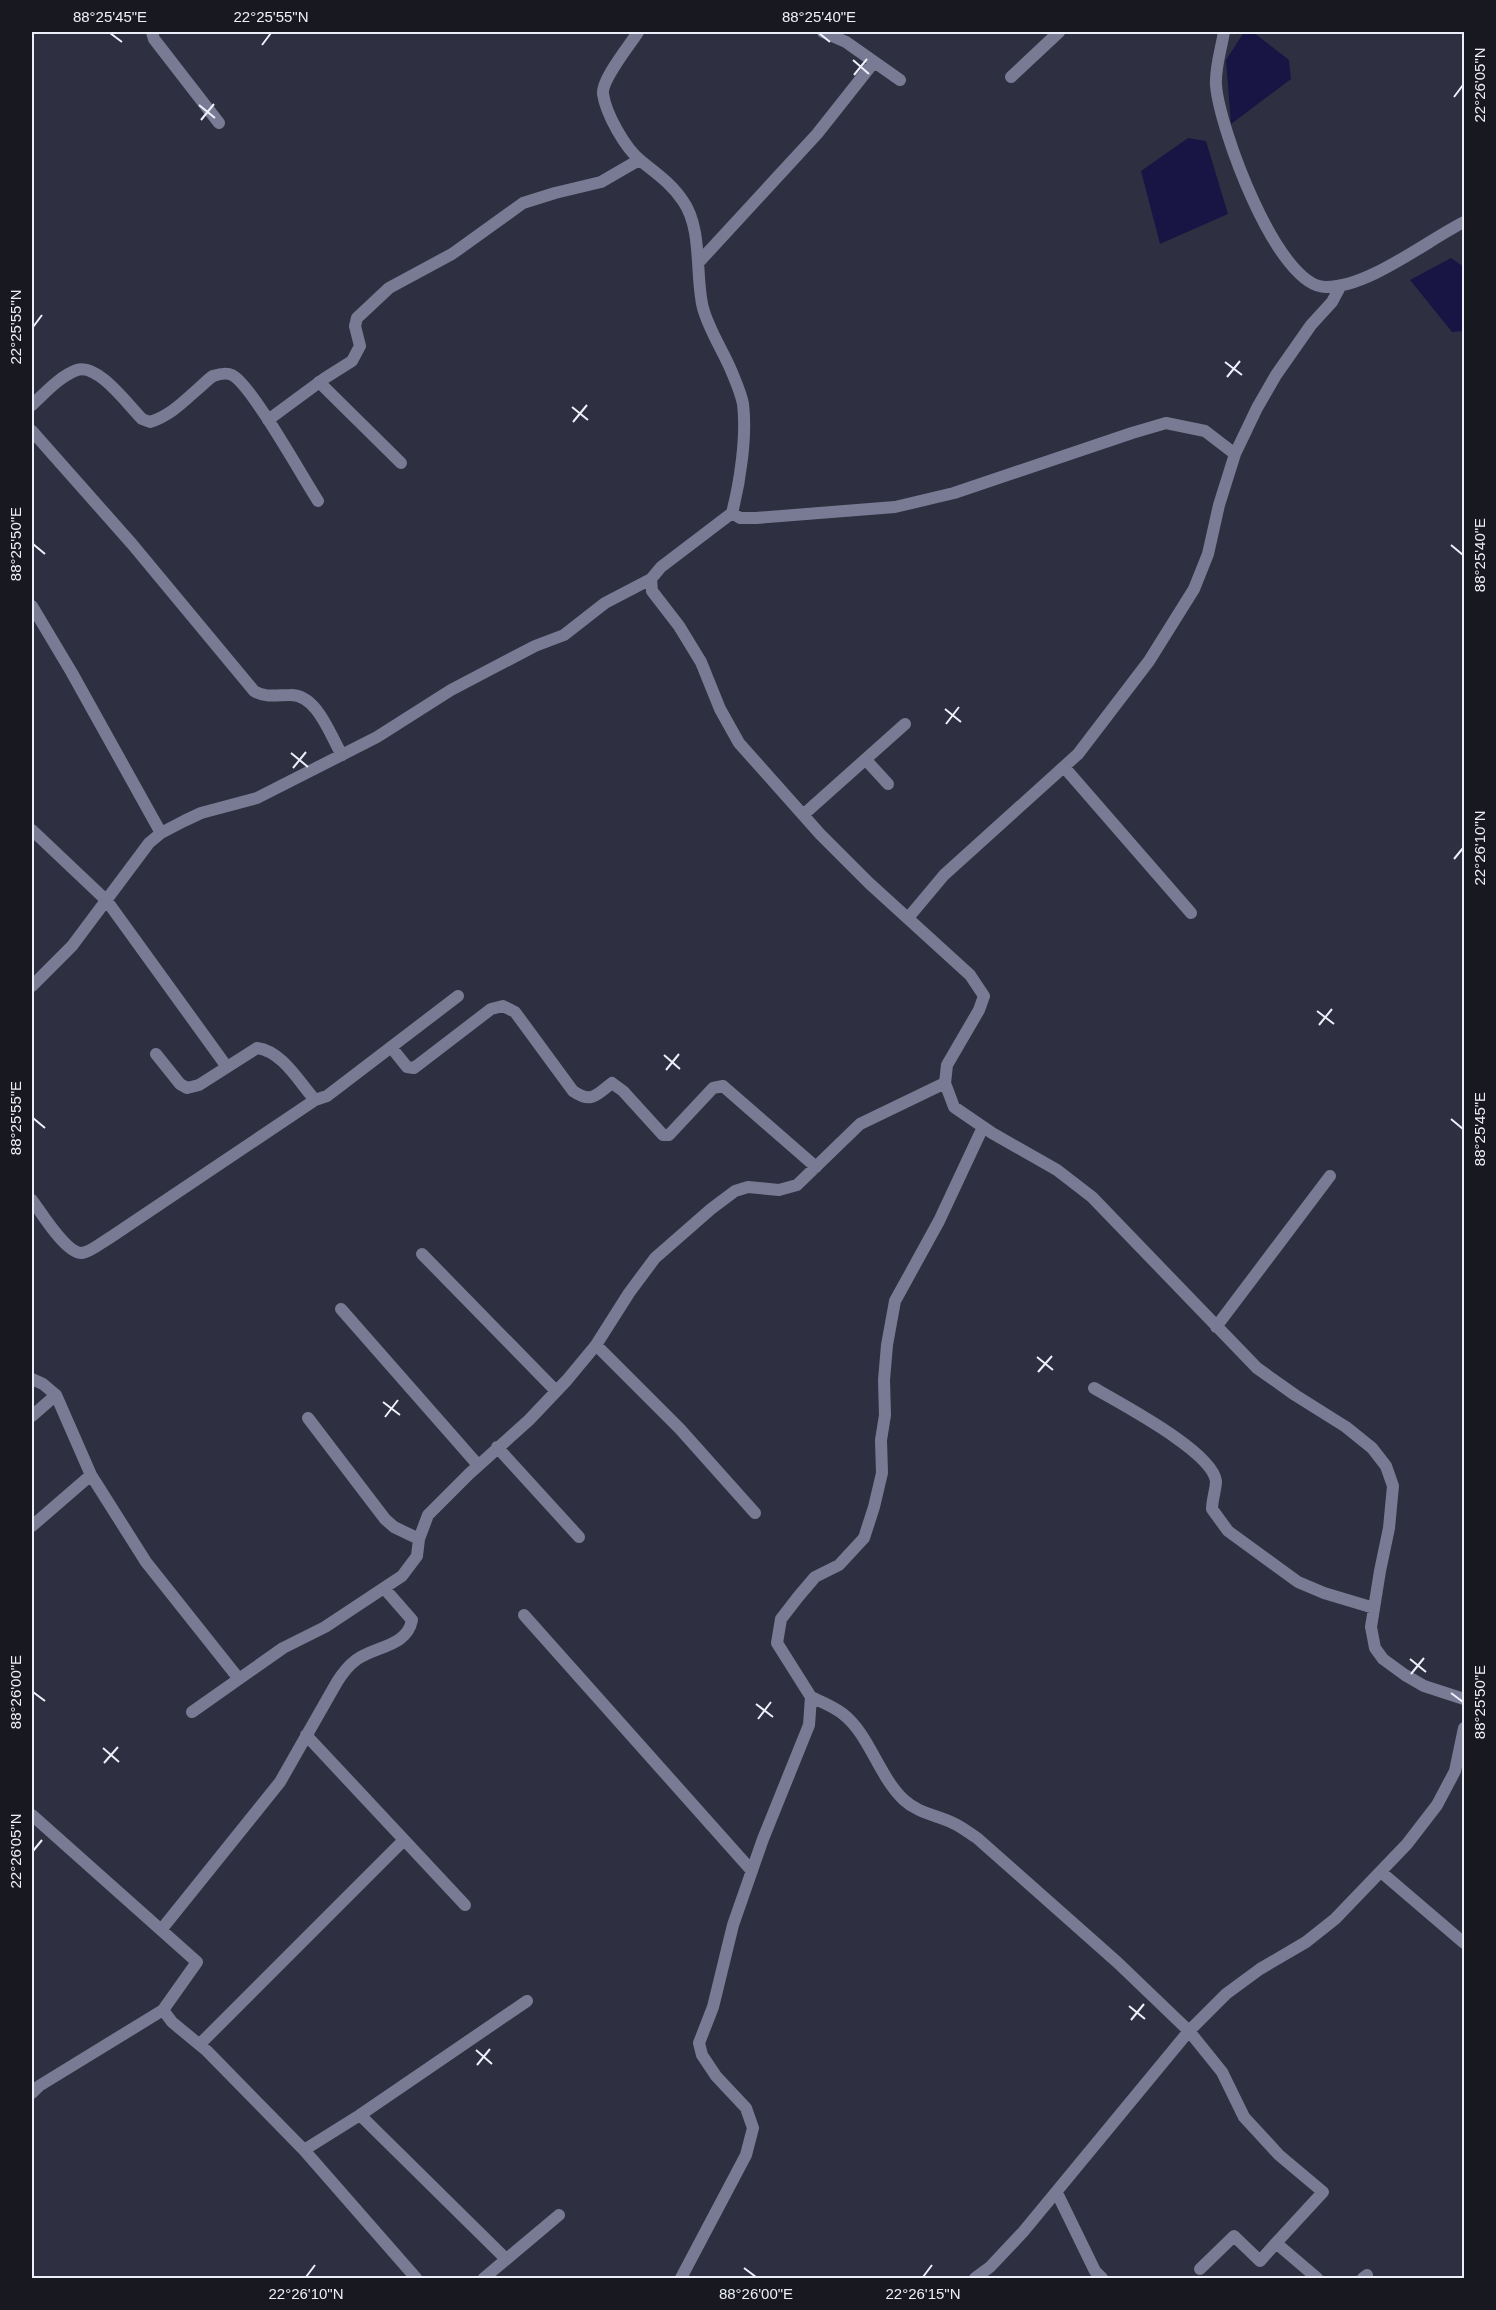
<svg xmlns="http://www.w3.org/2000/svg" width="1496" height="2310" font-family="Arial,sans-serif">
	<rect width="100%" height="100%" fill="#2e3041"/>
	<!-- water -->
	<path fill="#181544" d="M1244,32H1253L1289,60L1291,79L1231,124L1226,60Z
		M1188,138L1206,141L1228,214L1160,244L1141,171Z
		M1451,258L1464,267V331L1452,332L1410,280Z"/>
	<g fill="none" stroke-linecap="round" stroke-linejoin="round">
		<!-- lane -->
		<path stroke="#797b94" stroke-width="12" d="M319,382L401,463"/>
		<!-- street -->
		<path stroke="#797b94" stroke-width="12" d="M152,32L154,39L219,123
			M638,32C630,45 601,80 603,94C606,114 625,148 641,161C656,173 672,184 683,201C703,229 695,278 703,308C709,330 722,349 731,370C735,380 741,393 743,404C747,436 740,482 732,513L661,567L651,579L652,591L679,626L701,662L720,709L739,743L820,834L869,883L970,975L984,996L979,1010L947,1065L945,1083L954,1107L992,1133L1057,1170L1092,1197L1257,1368L1295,1395L1346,1427L1372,1448L1386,1466L1393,1486L1389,1528L1380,1571L1371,1627L1375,1648L1383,1659L1405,1675L1424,1686L1464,1699
			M823,32L846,42L900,80
			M1224,32C1221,50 1215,67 1216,85C1219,127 1277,286 1325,287C1368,288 1426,241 1464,222
			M1011,77L1059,32
			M699,262L817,134L874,62
			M32,405C45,393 60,376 77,370C98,363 128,405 142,419L150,422C170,416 184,401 199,388C204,384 208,379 213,376C219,374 226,372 232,375C251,384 303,478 318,501
			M268,420L325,378L352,361L360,346L355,326L357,318L389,288L452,254L523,203L555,193L601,182L639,160
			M32,431L132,544L254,691C265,698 277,695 290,695C317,694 330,735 342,755
			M732,513L740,518H756L895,507L954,493L1132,433L1166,423L1205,431L1235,454
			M32,606L72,673L161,833
			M866,760L888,784
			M1064,767L1191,913
			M803,815L905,724
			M32,830L107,901L227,1067
			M908,918L944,875L1078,754L1149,661L1194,589L1208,554L1219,505L1235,454L1257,408L1276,375L1311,325L1332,302L1340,287
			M32,986L72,946L149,843L161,833L184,821L201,813L257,798L377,737L451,690L535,646L564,635L605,603L651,579
			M391,1047L407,1067L414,1068L491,1009L503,1006L515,1012L573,1091C592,1104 596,1095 612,1083L623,1091L663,1135H669L713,1088L723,1086L816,1167
			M156,1054L180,1084L187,1088L199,1085L257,1048C282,1051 299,1082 315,1100
			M32,1200C41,1212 66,1254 82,1253C91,1252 102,1242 111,1237L315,1100L327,1096L458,996
			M422,1254L556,1391
			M341,1309L478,1465
			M1216,1327L1330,1176
			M596,1345L680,1429L755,1513
			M32,1379L43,1384L56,1395L91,1475L146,1562L239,1679
			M1094,1388C1119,1403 1212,1451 1216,1481C1216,1489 1212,1500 1212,1509L1228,1531L1298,1582L1324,1593L1374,1608
			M32,1416L56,1395
			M308,1418L385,1519L394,1527L419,1539
			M497,1447L579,1537
			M32,1526L91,1475
			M524,1615L752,1871
			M811,1697C822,1702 833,1706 843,1714C869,1734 879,1777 904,1800C918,1813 936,1815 953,1823C962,1827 969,1833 977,1838L1117,1962L1189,2031L1222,2072L1244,2117L1279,2155L1323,2192L1276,2243L1317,2278
			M192,1712L283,1648L325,1627L402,1576L417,1556L419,1539L428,1515L469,1474L529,1420L567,1380L596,1345L629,1293L655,1258L711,1209L735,1191L748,1187L779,1190L797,1185L860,1124L945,1083
			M306,1735L465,1905
			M32,1815L197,1962L163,2010L39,2086L32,2093
			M1381,1872L1464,1943
			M161,1930L280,1782L337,1682C342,1674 348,1666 356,1660C375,1646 407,1647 412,1620L384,1588
			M163,2010L172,2022L207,2051L304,2150L416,2278
			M200,2044L404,1840
			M360,2115L527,2001
			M304,2150L360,2115L506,2259
			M1057,2193L1095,2271L1102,2278
			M1200,2269L1234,2236L1260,2261L1276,2243
			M484,2278L559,2215
			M681,2278L746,2155L753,2128L746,2108L716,2076L702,2055L699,2043L713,2007L733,1925L763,1839L809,1725L811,1697L777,1643L781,1619L798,1597L815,1577L839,1565L864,1538L874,1507L882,1473L881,1440L885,1415L884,1380L887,1345L895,1301L939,1221L983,1127
			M975,2278L990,2267L1023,2232L1189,2031L1226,1994L1260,1969L1306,1942L1335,1919L1407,1844L1437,1805L1455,1771L1464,1728
			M1363,2278L1367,2275"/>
	</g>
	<!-- ticks -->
	<path fill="none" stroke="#edeffa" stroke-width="2" d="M110,33L122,42M819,33L830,42M262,45L271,33M853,60L869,74M854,75L867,59M1454,97L1463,85M199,105L215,118M201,120L214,104M33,327L42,315M1225,362L1242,375M1227,377L1240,361M572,407L588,420M573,422L587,405M33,544L45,554M1451,545L1463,555M945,709L961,722M946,724L959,707M291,753L308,767M293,768L306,752M1454,859L1463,848M1317,1011L1334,1024M1319,1025L1332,1009M664,1055L680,1069M666,1070L679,1054M33,1118L45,1128M1451,1119L1463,1129M1037,1357L1053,1370M1038,1372L1052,1356M383,1402L400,1415M385,1417L398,1400M1410,1659L1426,1672M1411,1674L1424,1658M33,1692L45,1701M1451,1693L1463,1702M756,1704L773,1717M758,1719L771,1702M103,1748L119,1762M104,1763L118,1747M33,1851L42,1840M1129,2006L1145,2019M1131,2020L1144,2004M476,2050L492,2064M477,2065L490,2049M744,2268L756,2277M306,2277L315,2265M923,2277L932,2265"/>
	<!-- border -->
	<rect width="1496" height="2310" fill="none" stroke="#181820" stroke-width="66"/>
	<rect x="33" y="33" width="1430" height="2244" fill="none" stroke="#edeffa" stroke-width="2"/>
	<g font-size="15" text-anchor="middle" fill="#edeffa">
		<text x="110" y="22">88°25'45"E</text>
		<text x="271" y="22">22°25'55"N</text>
		<text x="819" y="22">88°25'40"E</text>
		<text transform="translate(1480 85) rotate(-90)" y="5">22°26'05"N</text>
		<text transform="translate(16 327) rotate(-90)" y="5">22°25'55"N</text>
		<text transform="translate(16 544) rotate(-90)" y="5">88°25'50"E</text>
		<text transform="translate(1480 555) rotate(-90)" y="5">88°25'40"E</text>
		<text transform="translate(1480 848) rotate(-90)" y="5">22°26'10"N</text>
		<text transform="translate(16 1118) rotate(-90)" y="5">88°25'55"E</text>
		<text transform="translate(1480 1129) rotate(-90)" y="5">88°25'45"E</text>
		<text transform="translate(16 1692) rotate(-90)" y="5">88°26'00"E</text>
		<text transform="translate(1480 1702) rotate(-90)" y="5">88°25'50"E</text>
		<text transform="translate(16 1851) rotate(-90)" y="5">22°26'05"N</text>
		<text x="306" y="2299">22°26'10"N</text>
		<text x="756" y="2299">88°26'00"E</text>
		<text x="923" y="2299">22°26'15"N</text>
	</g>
</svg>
